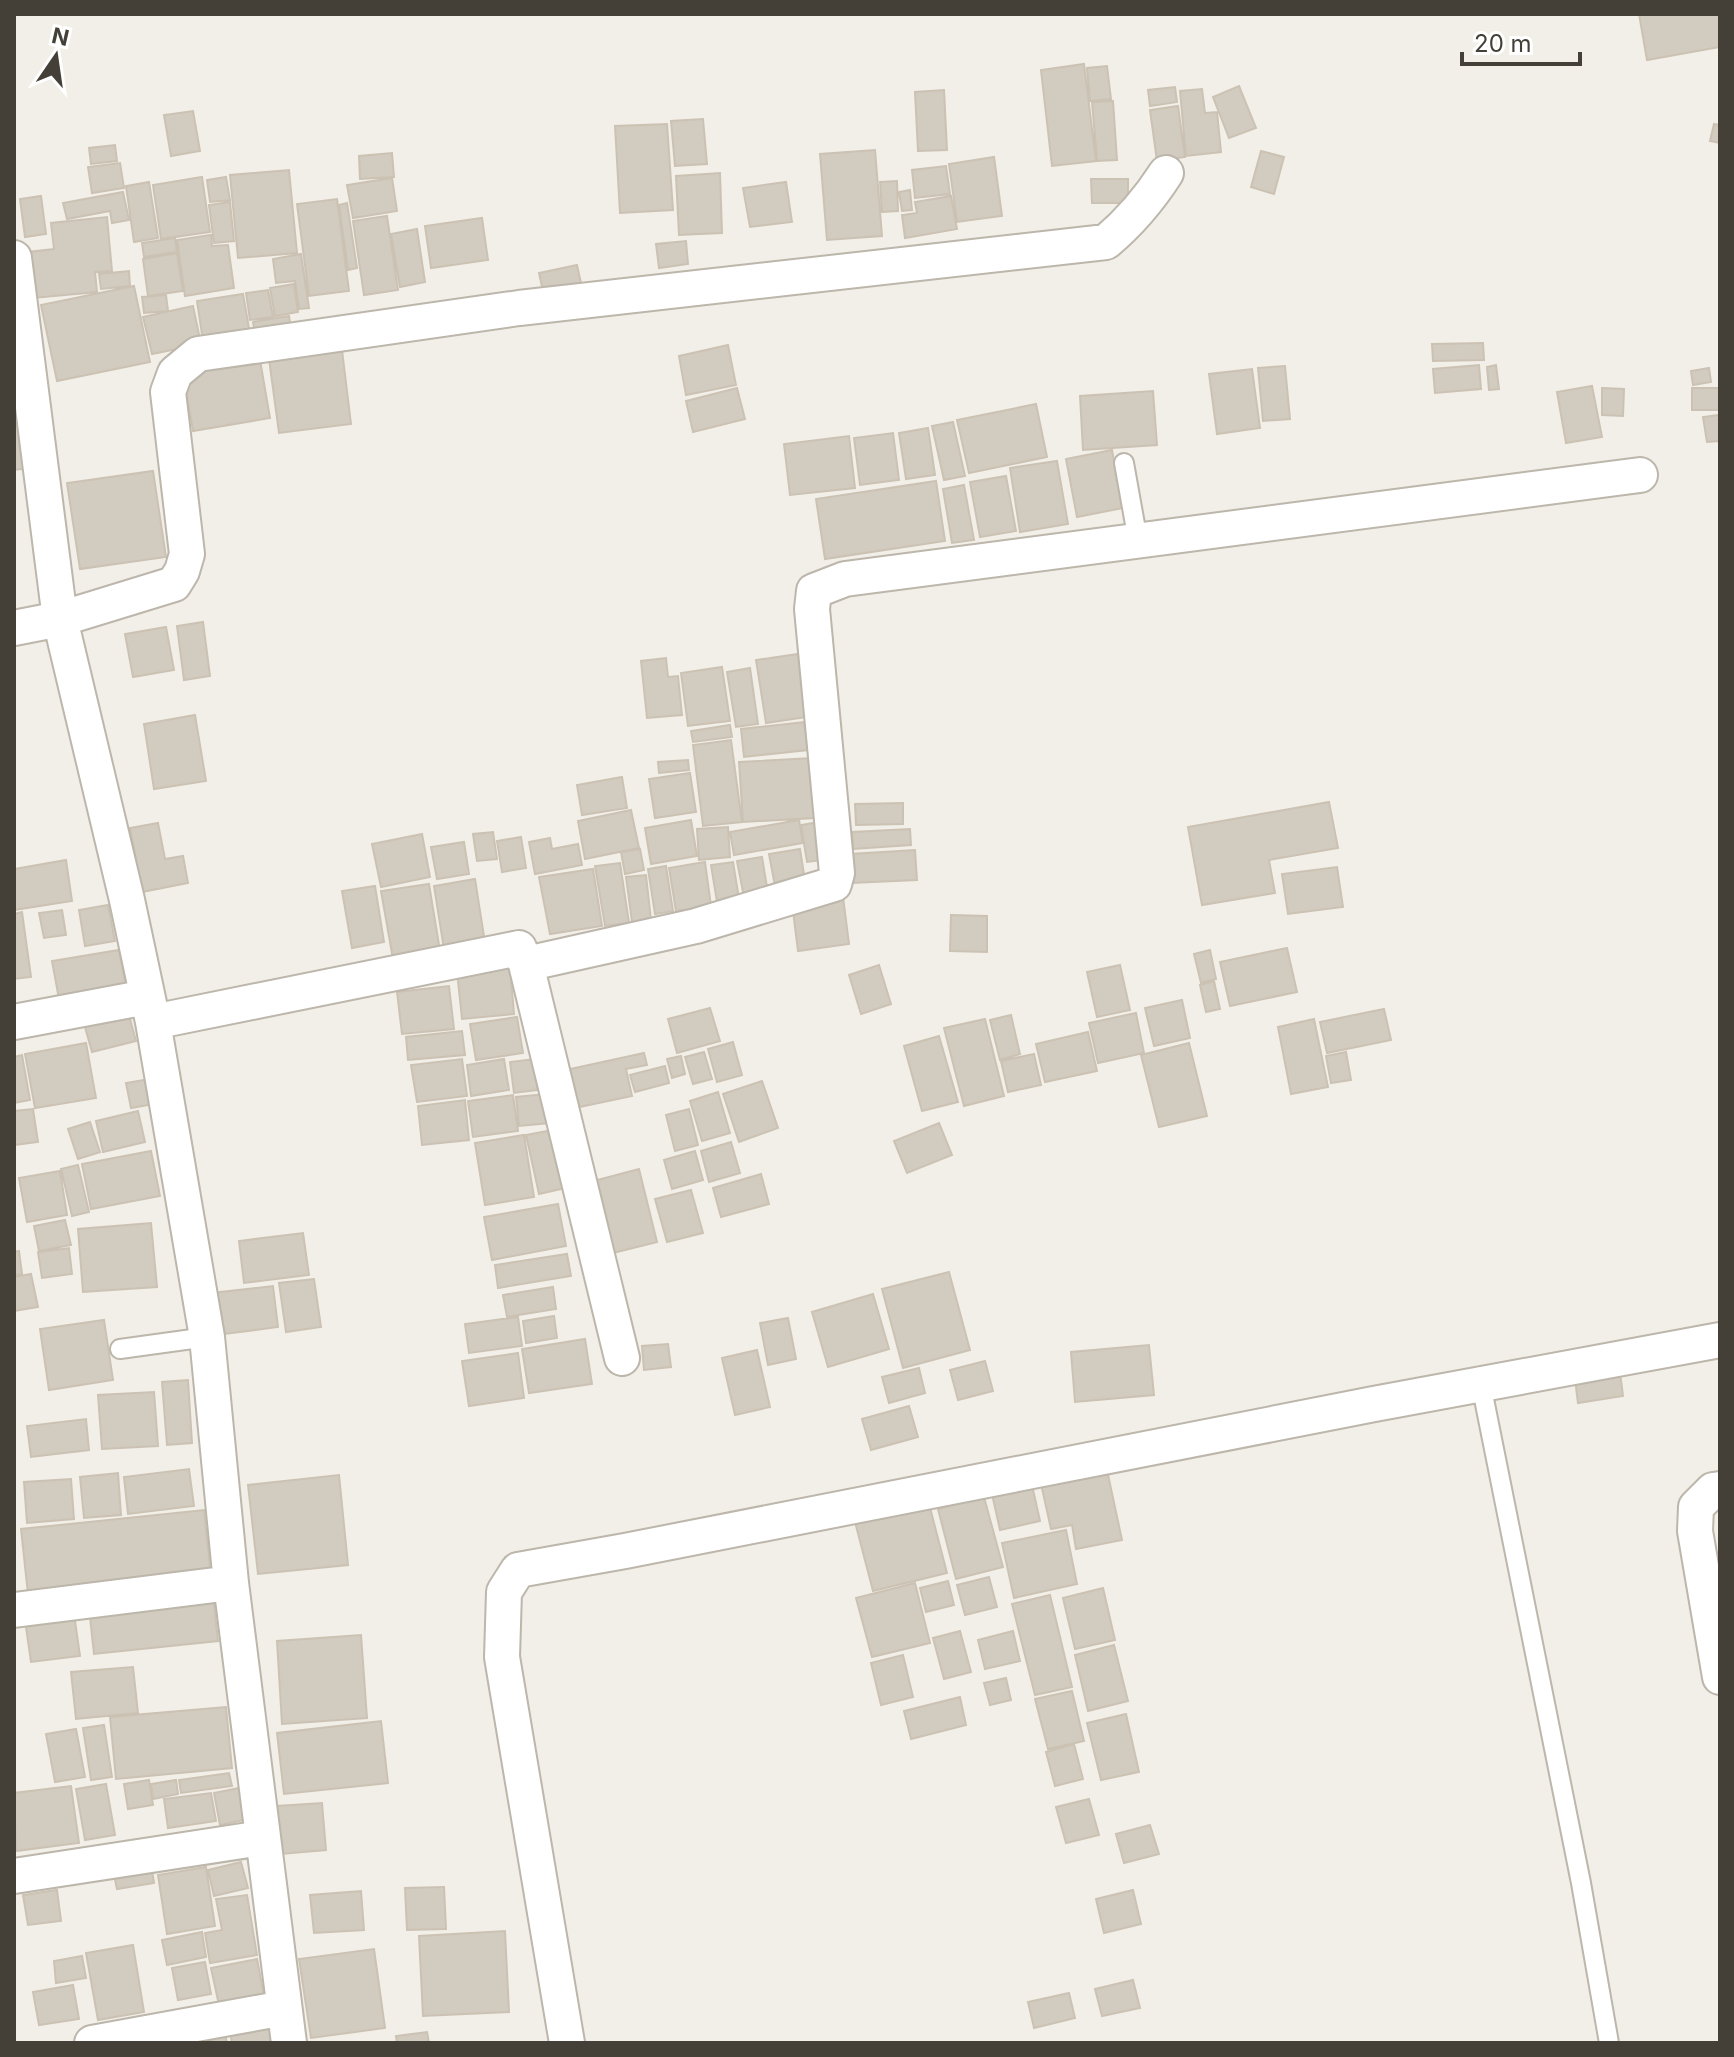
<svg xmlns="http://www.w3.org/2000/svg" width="1734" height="2057" font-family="Inter,sans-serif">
	<rect width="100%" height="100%" fill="#f2efe8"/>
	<!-- building -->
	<path fill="#d2cbbf" stroke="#ccc2b3" stroke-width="2" d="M1639,14H1720V47L1647,60Z
		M1084,64L1096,161L1052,166L1041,70Z
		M1107,66L1111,99L1090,101L1087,68Z
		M1239,86L1256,128L1229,138L1213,97Z
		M1175,87L1177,102L1150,106L1148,90Z
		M1202,89L1205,113L1217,112L1221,152L1186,156L1180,91Z
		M944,90L947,150L918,151L915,92Z
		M1113,101L1117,160L1097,161L1092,102Z
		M1178,106L1185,157L1157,161L1150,110Z
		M193,111L200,151L171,156L164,115Z
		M703,119L707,164L675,166L671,121Z
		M667,124L673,210L620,213L615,126Z
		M1714,124L1720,125V143L1710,141Z
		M115,145L117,161L91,164L89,148Z
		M875,150L882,236L827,240L820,154Z
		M1261,151L1284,157L1274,194L1251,187Z
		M392,153L394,177L360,179L359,156Z
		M994,157L1002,216L957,222L949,164Z
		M120,163L124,188L92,193L88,167Z
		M946,166L950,194L915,198L912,170Z
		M289,170L297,253L238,258L230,175Z
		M720,173L722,233L679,235L676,176Z
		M202,177L210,232L161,239L153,185Z
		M226,177L230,200L210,202L207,180Z
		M392,178L397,211L353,218L347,185Z
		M1091,179H1128V203H1092Z
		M897,181L898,211L882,212L880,182Z
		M149,182L158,238L134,242L126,186Z
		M786,182L792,222L750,227L743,188Z
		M910,190L912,210L902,211L899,192Z
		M123,192L129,220L112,223L110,211L67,219L63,203Z
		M41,196L46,234L25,237L20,199Z
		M951,196L957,229L905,238L902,215L917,213L915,202Z
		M337,199L349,291L309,296L297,204Z
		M230,202L234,241L214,243L209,205Z
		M347,203L357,268L348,270L339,205Z
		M387,216L398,290L364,295L353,221Z
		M107,217L112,271L95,272L97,292L33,298L28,252L54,249L51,223Z
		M482,218L488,260L431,268L425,226Z
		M417,229L425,282L400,287L391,234Z
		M211,235L212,246L228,245L234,288L185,296L177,240Z
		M175,238L177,252L144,257L142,243Z
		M686,241L688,264L659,268L656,244Z
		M177,253L183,291L148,296L143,259Z
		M301,254L309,308L299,309L295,281L276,283L273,259Z
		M577,265L581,283L543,291L539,273Z
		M129,271L130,286L101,289L99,274Z
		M294,284L298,312L275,316L270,288Z
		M134,286L150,362L57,381L41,305Z
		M268,290L273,317L250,320L246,293Z
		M243,294L250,334L203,341L197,301Z
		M166,295L168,311L144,313L142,297Z
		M193,306L201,344L152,354L143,317Z
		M289,316L292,335L256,341L253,322Z
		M1483,343L1484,360L1433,361L1432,344Z
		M728,345L736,385L686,395L679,356Z
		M342,350L351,424L279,433L269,359Z
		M260,360L270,418L193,431L183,374Z
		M1479,365L1481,389L1435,393L1433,369Z
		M1496,365L1499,389L1489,390L1487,367Z
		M1285,366L1290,419L1263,421L1258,368Z
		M1709,368L1711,382L1693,385L1691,371Z
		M1252,369L1260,428L1217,434L1209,374Z
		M1592,386L1602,437L1566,443L1557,392Z
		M737,388L745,419L693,432L686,401Z
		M1602,388L1624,389L1623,416L1602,415Z
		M1692,388H1720V410H1692Z
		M1153,391L1157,445L1083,450L1080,396Z
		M1036,404L1047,457L969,473L957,420Z
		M1719,415L1720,441L1707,442L1703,417Z
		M953,422L965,476L944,480L932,426Z
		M26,424L31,468L14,470V425Z
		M928,428L935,475L906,479L899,433Z
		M893,433L899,480L860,485L854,438Z
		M849,436L855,488L790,495L784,444Z
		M1112,450L1123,508L1077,517L1066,459Z
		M1057,461L1068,524L1020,532L1010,468Z
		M153,471L166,557L80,569L67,483Z
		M1006,476L1016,531L980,537L970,482Z
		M936,481L945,541L825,559L816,499Z
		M964,485L974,540L952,543L943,489Z
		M203,622L210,676L184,680L177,626Z
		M166,627L174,670L133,677L125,634Z
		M798,654L807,717L766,723L756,660Z
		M666,658L668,677L678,676L682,715L647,718L641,661Z
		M722,667L730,721L688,726L681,673Z
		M750,668L758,724L736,727L727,672Z
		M195,715L206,781L154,789L144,724Z
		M804,722L808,750L744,757L741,729Z
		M730,725L732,737L693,742L691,731Z
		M731,740L742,822L703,826L693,745Z
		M812,758L815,818L743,822L739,762Z
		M688,760L689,770L659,773L658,762Z
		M690,773L696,812L655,818L649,779Z
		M622,777L627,808L582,815L577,785Z
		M1329,802L1338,848L1269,860L1275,893L1202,905L1188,827Z
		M903,803V824L856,825L855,804Z
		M631,810L639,848L585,859L578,821Z
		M691,820L697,856L651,864L645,828Z
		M799,820L803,843L734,855L730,832Z
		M825,821L831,859L807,862L801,825Z
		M158,823L165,859L183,856L188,883L142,892L130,828Z
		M728,827L730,857L699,860L697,829Z
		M910,829L911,845L853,849L852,832Z
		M493,832L497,859L477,861L473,834Z
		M422,834L430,877L381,887L372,844Z
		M521,837L526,868L502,872L497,841Z
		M550,838L552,849L578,844L582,865L535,874L529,842Z
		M464,842L469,874L437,879L431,847Z
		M640,849L644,870L625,874L621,852Z
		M800,849L805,881L775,886L769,854Z
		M915,850L917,880L852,883L850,854Z
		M762,857L768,893L744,897L737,861Z
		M66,860L72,901L14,910V869Z
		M705,862L711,906L676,911L669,868Z
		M733,862L739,899L717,902L711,865Z
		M620,863L629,923L605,926L595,866Z
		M666,866L673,911L655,914L648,869Z
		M1337,867L1343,907L1288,914L1282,874Z
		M593,869L602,926L550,934L539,877Z
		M646,875L651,920L632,922L626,877Z
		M475,879L485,943L444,949L434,886Z
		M429,884L440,951L393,959L381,891Z
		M375,886L384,942L352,948L342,891Z
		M843,897L849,944L798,951L792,903Z
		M108,905L115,941L85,946L79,910Z
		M62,910L66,935L44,938L39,913Z
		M22,912L31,977L14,979V914Z
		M951,915L987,916V952L950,951Z
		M1287,948L1297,992L1230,1006L1220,962Z
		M119,950L126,987L59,999L52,961Z
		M1210,950L1216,979L1201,983L1194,954Z
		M879,965L891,1004L861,1014L849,975Z
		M1120,965L1130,1010L1097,1017L1087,972Z
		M510,967L514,1014L462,1019L457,971Z
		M1214,981L1220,1009L1206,1012L1200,985Z
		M449,986L454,1029L402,1034L397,992Z
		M1182,1000L1190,1038L1154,1046L1145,1008Z
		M127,1008L136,1041L92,1052L83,1020Z
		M710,1008L720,1041L677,1053L668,1019Z
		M1384,1009L1391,1040L1327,1053L1320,1022Z
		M1136,1013L1144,1053L1098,1063L1089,1023Z
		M1011,1015L1020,1054L1000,1060L990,1020Z
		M517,1017L523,1053L476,1060L470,1024Z
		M985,1019L1004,1096L964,1106L944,1028Z
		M1314,1019L1328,1087L1291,1094L1278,1027Z
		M462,1031L465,1055L408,1060L406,1037Z
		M1088,1032L1097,1071L1045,1082L1036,1044Z
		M939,1036L958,1102L922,1111L904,1046Z
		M733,1042L742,1075L717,1082L708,1049Z
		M86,1043L96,1098L35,1108L25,1054Z
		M1189,1043L1207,1116L1159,1127L1141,1055Z
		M704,1052L712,1079L693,1084L685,1057Z
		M1346,1052L1351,1080L1331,1083L1326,1056Z
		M644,1053L647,1065L626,1069L632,1096L570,1109L561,1071Z
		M1034,1054L1041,1085L1008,1092L1001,1061Z
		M22,1055L30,1100L14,1103V1057Z
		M681,1056L685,1074L672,1078L667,1059Z
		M462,1059L467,1096L417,1102L411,1065Z
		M504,1059L509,1090L471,1096L467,1065Z
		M534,1059L538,1090L514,1093L510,1062Z
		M665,1066L669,1083L635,1092L630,1075Z
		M150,1079L154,1104L131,1108L126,1083Z
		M762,1081L778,1128L739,1142L723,1094Z
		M718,1092L730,1133L702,1141L690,1101Z
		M546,1094L550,1123L519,1126L516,1097Z
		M513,1095L518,1131L473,1137L468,1101Z
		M465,1100L469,1140L422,1145L418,1106Z
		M33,1109L38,1142L14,1145V1111Z
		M689,1109L698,1145L675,1151L666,1115Z
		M138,1111L145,1142L103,1152L96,1121Z
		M90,1122L100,1152L78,1159L68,1129Z
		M939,1123L952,1155L907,1173L894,1141Z
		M558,1129L570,1187L539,1194L526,1135Z
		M524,1135L534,1197L485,1205L475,1143Z
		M731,1142L740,1173L709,1182L701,1151Z
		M151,1151L160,1196L91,1209L82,1164Z
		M695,1151L703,1180L672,1189L664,1160Z
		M78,1165L89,1212L72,1216L61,1169Z
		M639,1169L657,1242L609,1254L590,1182Z
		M60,1171L67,1215L27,1222L19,1178Z
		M761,1174L769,1204L721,1217L713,1188Z
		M691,1190L703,1233L667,1242L655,1199Z
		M558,1204L566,1246L492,1260L484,1217Z
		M65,1220L71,1245L39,1251L34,1226Z
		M151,1223L157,1287L83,1292L78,1229Z
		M303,1233L309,1275L244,1283L239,1241Z
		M69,1248L72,1274L42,1278L38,1252Z
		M19,1251L22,1274L14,1275V1252Z
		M567,1254L571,1276L498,1288L495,1265Z
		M949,1272L970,1350L903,1368L882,1289Z
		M31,1274L38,1307L14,1311V1277Z
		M314,1279L321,1327L286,1332L279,1283Z
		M273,1286L278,1327L217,1335L212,1293Z
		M553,1287L556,1309L507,1317L503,1295Z
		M873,1294L889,1349L828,1367L812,1312Z
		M554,1316L557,1338L526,1343L523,1321Z
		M518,1317L522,1346L469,1353L465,1324Z
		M788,1318L796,1359L768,1365L760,1323Z
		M104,1320L113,1380L49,1390L40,1329Z
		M585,1339L592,1384L529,1393L522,1349Z
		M668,1344L671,1367L644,1370L642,1346Z
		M1149,1345L1154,1395L1075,1402L1071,1352Z
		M757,1350L770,1407L735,1415L722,1358Z
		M518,1353L524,1398L469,1406L462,1361Z
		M985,1361L993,1391L958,1400L950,1370Z
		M919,1368L925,1393L889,1403L882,1377Z
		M1620,1372L1623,1396L1578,1403L1575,1379Z
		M188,1380L192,1443L167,1445L162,1382Z
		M154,1392L158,1446L102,1449L98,1395Z
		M909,1406L918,1437L871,1450L862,1419Z
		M86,1419L89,1450L31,1457L27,1426Z
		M189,1469L194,1506L128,1514L124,1477Z
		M1107,1470L1122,1540L1076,1549L1072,1525L1051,1529L1041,1484Z
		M118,1473L121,1515L84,1518L80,1477Z
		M339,1475L348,1565L258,1574L248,1485Z
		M71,1479L74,1519L27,1523L24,1482Z
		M1032,1485L1040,1521L1000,1530L992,1494Z
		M984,1497L1003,1567L956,1579L938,1509Z
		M928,1500L947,1573L873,1591L854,1518Z
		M204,1510L211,1575L28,1594L21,1529Z
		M1066,1530L1077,1584L1014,1598L1002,1543Z
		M989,1577L997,1607L965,1615L957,1585Z
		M948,1581L954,1605L926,1612L920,1588Z
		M915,1583L930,1643L872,1657L856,1598Z
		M1103,1588L1115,1640L1075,1649L1063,1598Z
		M213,1594L218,1641L94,1654L89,1608Z
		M1050,1595L1072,1687L1035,1695L1012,1604Z
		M74,1614L80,1656L31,1662L25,1620Z
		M960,1631L971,1672L944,1679L933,1638Z
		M1013,1631L1020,1661L985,1669L978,1640Z
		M361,1635L367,1718L282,1724L277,1641Z
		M1114,1645L1128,1701L1088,1711L1075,1655Z
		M903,1655L913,1697L881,1705L871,1663Z
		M133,1667L138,1713L76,1719L71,1672Z
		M1006,1678L1011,1700L990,1705L984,1683Z
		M1072,1691L1084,1741L1048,1749L1035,1699Z
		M960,1697L966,1725L911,1739L904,1711Z
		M226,1707L232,1768L116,1779L110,1717Z
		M1126,1714L1139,1772L1101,1780L1087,1723Z
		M381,1721L388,1783L284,1794L277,1733Z
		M104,1725L112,1777L91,1780L83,1728Z
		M76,1729L85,1777L55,1782L46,1734Z
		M1074,1744L1083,1779L1055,1786L1046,1752Z
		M229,1773L232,1786L181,1793L179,1780Z
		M149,1780L153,1805L128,1809L124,1784Z
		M176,1780L178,1794L153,1799L151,1784Z
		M106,1784L115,1835L85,1840L76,1789Z
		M71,1786L79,1843L16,1851L14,1793Z
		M239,1788L244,1820L220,1825L214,1793Z
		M211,1793L216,1821L168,1828L164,1799Z
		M1089,1799L1099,1835L1066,1843L1056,1807Z
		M322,1803L326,1850L281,1854L277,1806Z
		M1150,1825L1159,1854L1124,1863L1116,1834Z
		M241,1862L248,1888L214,1896L208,1870Z
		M151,1864L154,1883L117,1889L113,1870Z
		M206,1867L215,1926L167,1934L158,1875Z
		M444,1887L446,1929L407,1930L405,1888Z
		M57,1890L61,1921L28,1925L23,1895Z
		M1133,1890L1141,1924L1104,1933L1096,1899Z
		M361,1891L364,1930L314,1933L310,1895Z
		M247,1895L257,1955L210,1963L205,1933L222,1930L216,1899Z
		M505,1931L509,2012L423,2016L419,1936Z
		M202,1932L206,1957L167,1965L162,1940Z
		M133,1945L144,2012L98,2020L86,1953Z
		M374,1949L385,2028L311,2038L299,1959Z
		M82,1956L86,1978L56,1983L54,1961Z
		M257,1959L264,1996L219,2005L211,1968Z
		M205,1962L211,1994L178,2000L172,1968Z
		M1133,1980L1140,2008L1102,2016L1095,1989Z
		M73,1985L79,2019L39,2025L33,1992Z
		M1069,1993L1075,2018L1034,2028L1028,2002Z
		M274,2020L278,2043H232L229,2027Z
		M224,2030L227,2043H163Z
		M427,2032L429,2043H397L396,2036Z"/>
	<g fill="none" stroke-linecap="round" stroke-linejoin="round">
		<!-- service casing -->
		<g stroke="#bcb6ab" stroke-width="22">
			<path id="service" d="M1124,463L1138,541
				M120,1349L207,1337
				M1481,1384L1581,1883L1609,2043"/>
		</g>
		<!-- minor casing -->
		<g stroke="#bcb6ab" stroke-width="38">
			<path id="minor" d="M14,258L60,619L127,900L153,1022L207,1337L231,1583L289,2043
				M14,628L60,619L174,584L182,571L187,554L168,392L175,373L198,354L519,308L1106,242C1131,221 1148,201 1166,173
				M526,964L696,926L834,884L837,873L812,609L814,591L845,579L1640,475
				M14,1022L147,997
				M153,1022L519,948L526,964L622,1358
				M1720,1489L1713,1490L1696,1507L1695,1531L1720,1677
				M14,1610L231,1583
				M14,1876L262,1838
				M92,2043L284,2008
				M567,2043L502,1657L504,1592L518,1570L625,1551L1374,1404L1720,1340"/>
		</g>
		<!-- service -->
		<use href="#service" stroke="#fff" stroke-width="18"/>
		<!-- minor -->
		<use href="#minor" stroke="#fff" stroke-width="34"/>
	</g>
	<!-- border -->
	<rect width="1734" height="2057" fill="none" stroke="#443f37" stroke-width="32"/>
	<!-- north arrow -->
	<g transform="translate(56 56) rotate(13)" stroke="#ffffff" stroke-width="6" paint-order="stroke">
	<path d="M0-6L14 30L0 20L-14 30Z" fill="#443f37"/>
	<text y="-12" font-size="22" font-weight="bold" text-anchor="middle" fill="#443f37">N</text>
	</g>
	<!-- scale -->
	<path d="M1462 52v12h118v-12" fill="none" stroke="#443f37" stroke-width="4"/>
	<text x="1474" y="52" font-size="24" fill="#443f37" stroke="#ffffff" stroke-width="6" paint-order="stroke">20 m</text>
</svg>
